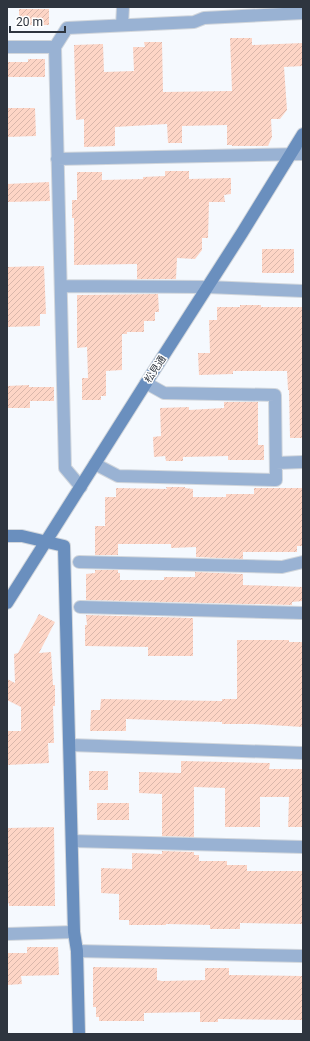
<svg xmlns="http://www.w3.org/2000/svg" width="310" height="1041" font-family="Roboto,'Noto Sans JP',sans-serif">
	<defs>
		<pattern id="building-hatch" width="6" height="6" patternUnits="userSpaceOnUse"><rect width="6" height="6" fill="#fdd5c6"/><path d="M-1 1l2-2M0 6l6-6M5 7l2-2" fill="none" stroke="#d9b7ab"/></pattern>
	</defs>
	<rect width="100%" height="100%" fill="#f5f9fe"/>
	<!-- building -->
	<path fill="url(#building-hatch)" d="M19,9H49V25H19Z
		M230,38H252V45L303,43V66L284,67L287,110L280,119H271L272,137L268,146H232V145H227V125L182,126V143H168L167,124L115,127V146L84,147V119L76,120L74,45L103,44L104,72L134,71L133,47H145L144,42H162L163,92L232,91Z
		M28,59H45V77H7V62H28Z
		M7,108H35L36,136L7,137Z
		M165,171H189V179L231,178V194L224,195L225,202H209L208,238H202V250L195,259L177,258L176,279H137V264L74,265V218H72V200H77V172H102V180L143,179V177L165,176Z
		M49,182L50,201L7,202V184Z
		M262,249H294V273H262Z
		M44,266L46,314H40V326L7,327V267Z
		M158,294L159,312H155V321H144V332H127V334H122V370L106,371V396H101V400H82V378H88L87,347L77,348V295Z
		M240,305H261V307H303V438H290L289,390H288L287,371H233V374L199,375L198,353H210L209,320H217V307H240Z
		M29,385V387H54V401H30V408H7V386Z
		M224,402H258V445H264V460H228V456L183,457V461H166L165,456L154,457L153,437L161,436L160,408L189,407V410L224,408Z
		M166,487H185V488L193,489V497H226V494H254V488H303V546H297V552H243V559L196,557V547L171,548V544H118V555H95V526H105V497H116V488L167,489Z
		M95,570H118V573H120V580H164V577H195V572L243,574V585L303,587V601L292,602V605L86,600V574L95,573Z
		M39,614L55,622L39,653L51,652L53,685H55V706H53L54,743H48L49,763L7,765V731H21V707L7,700V679L15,683L14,654L18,653Z
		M86,615L193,618V656H148V647L85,646V625H87Z
		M237,640H289V642H303V727L253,724H222V722L182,721L126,719V731H90L91,710H100L101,699L222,701V699H237Z
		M181,761L270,763L269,769H303V827H288L289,797H260V827H225V788L194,787V837L162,836V794L139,793V772L181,773Z
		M89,771H108V790H89Z
		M97,803H129V820H97Z
		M54,827L55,906H9V903L7,904V828Z
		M162,851L194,852V855H199V861H227V865H247V871H303V924L240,923V929H210V925L166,924V925H129V920H119V894L101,893V868L132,869V853L162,854Z
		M27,947H58L59,975L21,976L22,984L7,985V953H27Z
		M93,967L157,968V980L162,981L205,980V968H229V975L303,976V1020L218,1019V1022H200V1012L144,1013V1021H99V1017H96V1007H93Z"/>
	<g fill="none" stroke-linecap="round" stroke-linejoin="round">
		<!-- street casing -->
		<g stroke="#d1d6dc" stroke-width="14">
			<path id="street" d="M122,25L123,7
				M7,47H55
				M57,159L303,154
				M62,286L207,287L303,291
				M276,463L303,462
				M95,464L118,476L276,480L275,395L164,393L146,383
				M81,487L65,468L55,47L67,28L194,22L204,18L303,13
				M79,562L282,567L303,562
				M80,607L303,613
				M70,745L303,753
				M72,841L303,847
				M7,934L74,932
				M77,951L303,956"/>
		</g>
		<!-- secondary casing -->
		<g stroke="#d1d6dc" stroke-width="14">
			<path id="secondary" d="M7,536H22L64,546L74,932L77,951L79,1034
				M7,603L146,383L242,233L303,134"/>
		</g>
		<!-- street -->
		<use href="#street" stroke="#99b2d3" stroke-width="12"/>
		<!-- secondary -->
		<use href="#secondary" stroke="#6a8fbe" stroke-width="12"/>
	</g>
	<g text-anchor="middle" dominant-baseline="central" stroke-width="3" stroke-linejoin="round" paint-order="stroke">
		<!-- street labels -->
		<g font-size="10" fill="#2e353f" stroke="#fff">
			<text transform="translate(155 369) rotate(-57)">松見通</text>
		</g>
	</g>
	<!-- border -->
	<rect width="310" height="1041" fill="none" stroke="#2e353f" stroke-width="16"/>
	<!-- scale -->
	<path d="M10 26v6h55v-6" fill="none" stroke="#2e353f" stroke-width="2"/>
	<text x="16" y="26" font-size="12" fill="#2e353f" stroke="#ffffff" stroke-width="3" paint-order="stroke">20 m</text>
</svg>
